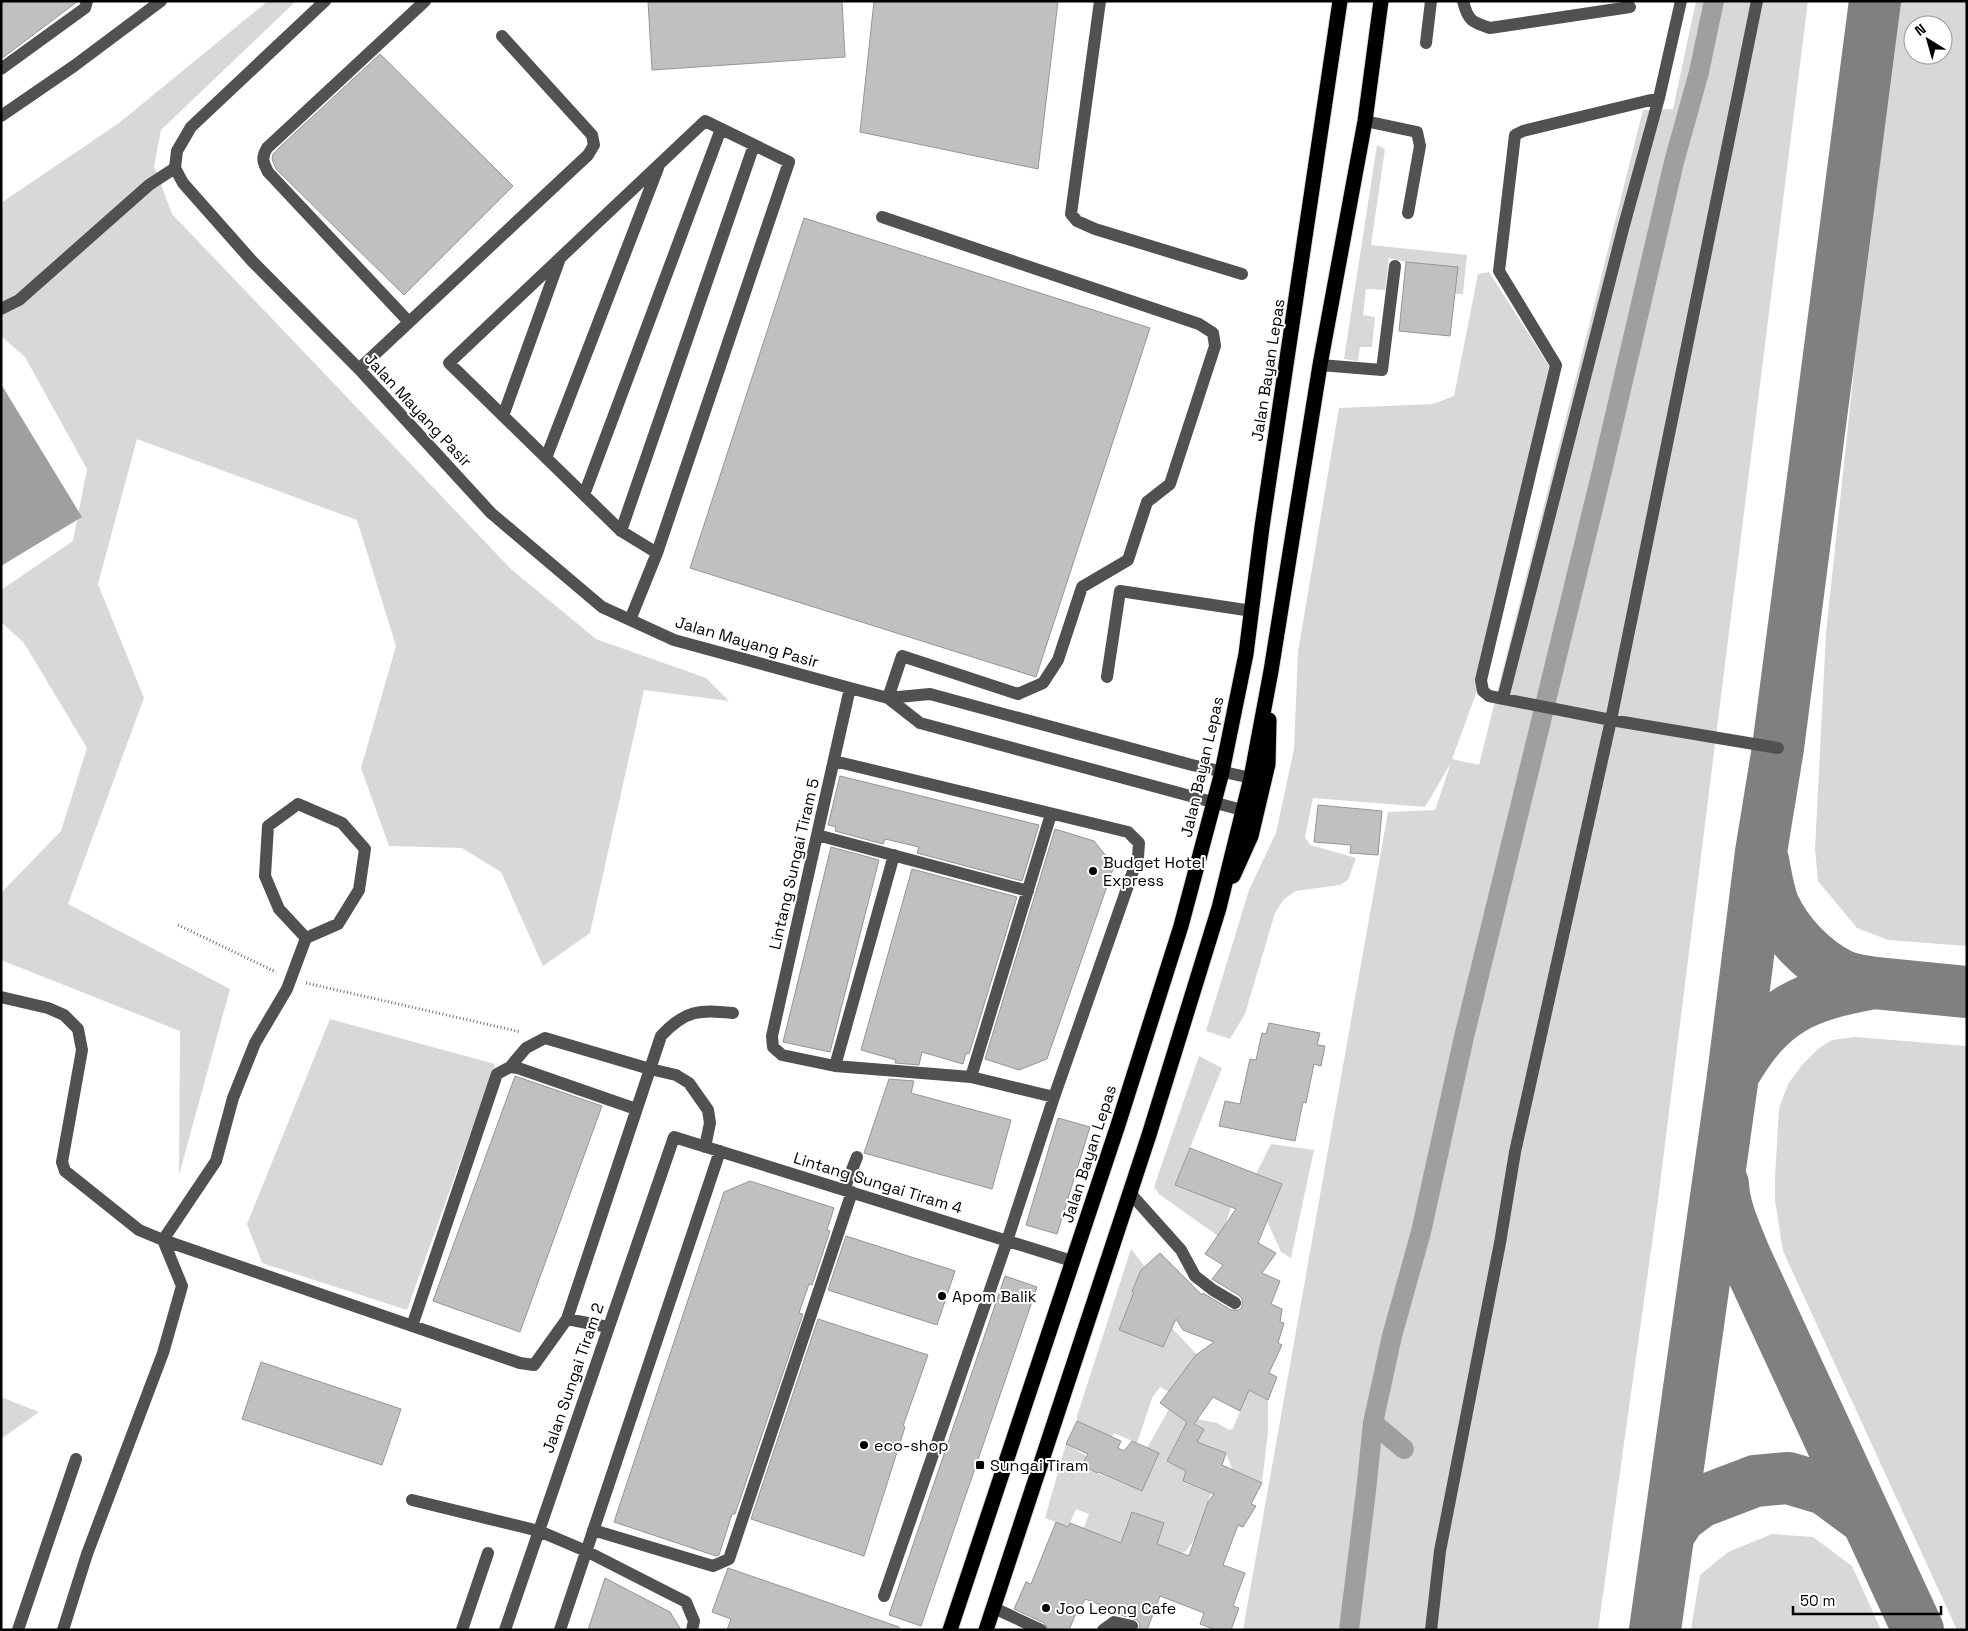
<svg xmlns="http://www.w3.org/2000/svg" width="1968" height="1631" font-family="'Space Grotesk',sans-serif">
	<rect width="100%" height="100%" fill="#fff"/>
	<!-- green -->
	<path fill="#d8d8d8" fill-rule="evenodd" d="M268,1H296L161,130L154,166L172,214L511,569L596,639L706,678L729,701L644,690L590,933L543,966L501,872L462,848L389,846L361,768L396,646L357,520L137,439L98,584L144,698L68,904L230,989L179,1175L180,1031L1,960V893L61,831L87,748L24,643L1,622V590L73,541L87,469L25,357L1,336V203L119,123Z
		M1696,1H1808L1658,1200L1598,1630H1243L1388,812L1435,810L1451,763L1425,807L1313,798L1305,837L1310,845L1356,858L1348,880L1340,885L1296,891L1284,899L1275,913L1245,1014L1230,1039L1206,1031L1249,890L1276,833L1294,749L1298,652L1339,408L1433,404L1454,396L1478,274L1489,272L1549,366L1481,680L1452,759L1479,765L1643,110L1673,109Z
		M1893,1H1967V946L1888,940L1857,928L1818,881L1815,849L1826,633ZM1913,25H1943V55H1913Z
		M1377,145L1385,149L1371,245L1467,255L1463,294H1455L1406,262L1389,258L1385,290L1366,289L1363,315L1375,317L1372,347H1360L1358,361L1344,359Z
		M330,1019L495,1064L407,1310L262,1263L247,1224Z
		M1855,1037L1967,1046V1630H1957L1783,1251L1775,1200V1177L1779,1109L1788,1084L1802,1065L1818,1049L1832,1040Z
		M1199,1056L1222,1068L1175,1185L1231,1207L1225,1226L1218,1236L1159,1194L1154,1187Z
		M1271,1144L1314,1150L1291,1258L1281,1252L1267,1221L1281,1184L1256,1174Z
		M1131,1249L1149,1272L1140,1273L1132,1291L1134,1292L1119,1330L1163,1347L1172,1328L1201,1359L1169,1392L1160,1387L1152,1398L1137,1443L1114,1433L1112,1437L1077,1421V1416Z
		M1203,1364L1197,1419L1217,1423L1229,1430L1233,1428L1249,1390L1268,1400V1431L1262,1483L1232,1469L1226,1453L1197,1442L1204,1428L1192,1423L1182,1431L1169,1456L1182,1463L1181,1468L1186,1471L1183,1482L1211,1493L1195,1539L1185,1552L1181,1553L1157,1544L1164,1523L1133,1512L1125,1532L1153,1542L1133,1548L1104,1536L1082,1532L1089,1514L1076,1509L1068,1527L1045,1518L1066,1444L1086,1456L1082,1464L1097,1473L1142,1491L1159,1454L1147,1448L1169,1409Z
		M1,1397L39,1412L1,1439Z
		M1772,1534L1813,1537L1852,1566L1881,1630H1691L1700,1575L1728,1552Z"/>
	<!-- water -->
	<path fill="#9f9f9f" d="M1,384L82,517L1,566Z"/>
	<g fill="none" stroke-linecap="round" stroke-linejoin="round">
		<!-- canal -->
		<path stroke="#9f9f9f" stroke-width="20" d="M1373,1423L1404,1449
			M1349,1630L1366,1491L1373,1423L1392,1336L1421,1232L1464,1037L1602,471L1674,162L1699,72L1714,1"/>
		<!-- taxiway -->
		<path stroke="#808080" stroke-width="52" d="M1875,983L1967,992
			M1733,1075C1771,1009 1803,996 1875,983C1864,981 1851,980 1841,975C1813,961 1787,934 1774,906C1768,891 1766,876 1763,860
			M1723,1184C1724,1209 1736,1233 1745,1256L1918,1630
			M1670,1532L1680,1517L1700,1502L1755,1481L1788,1478L1825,1489L1867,1520
			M1655,1630L1733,1076L1761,852L1778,748L1875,1"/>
	</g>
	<!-- building -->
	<path fill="#c0c0c0" stroke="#959595" d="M1,1H78L1,59Z
		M648,1H842L845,57L652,70Z
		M874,1H1058L1038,169L860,132Z
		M380,54L513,186L404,295L276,169L272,159L273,154L281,146Z
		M804,218L1150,328L1036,677L690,568Z
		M1406,262L1458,267L1450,336L1399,331Z
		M840,776L1039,825L1022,881L917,853L919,847L885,839L883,844L835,831L836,827L828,825Z
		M1318,805L1382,811L1378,855L1350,853L1351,845L1314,842Z
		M1055,829L1094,841L1114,866L1047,1059L1019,1070L985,1059Z
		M831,847L879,860L830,1052L783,1042Z
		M912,869L1017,897L969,1054L966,1053L963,1064L922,1052L919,1065L895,1063L896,1060L861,1050Z
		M1269,1023L1320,1033L1317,1045L1325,1046L1321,1066L1314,1064L1306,1103L1303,1102L1295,1141L1219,1126L1225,1101L1240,1104L1250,1059L1256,1060L1262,1033L1266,1034Z
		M515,1076L602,1106L520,1332L433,1301Z
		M889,1079L914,1081L911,1093L1011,1120L992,1189L864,1153Z
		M1058,1118L1090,1127L1057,1234L1026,1225Z
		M1190,1148L1282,1184L1258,1243L1276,1253L1262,1273L1280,1281L1271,1304L1282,1309L1280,1322L1284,1323L1278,1343L1282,1345L1269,1373L1277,1377L1268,1400L1249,1390L1240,1411L1213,1397L1194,1424L1204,1429L1197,1442L1226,1453L1222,1465L1262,1483L1251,1504L1256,1506L1243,1527L1238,1525L1223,1565L1245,1573L1233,1606L1239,1608L1231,1630H1216L1200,1624L1204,1613L1160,1596L1147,1630H1139L1140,1624L1137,1620L1121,1615L1122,1613L1085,1599L1082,1605L1080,1604L1069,1630H1049L1044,1623L1014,1609L1026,1582L1031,1584L1056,1522L1068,1527L1070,1523L1121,1543L1132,1512L1164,1523L1157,1544L1189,1556L1208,1502L1214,1494L1183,1481L1186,1471L1167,1461L1187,1422L1160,1403L1196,1355L1214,1342L1183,1330L1176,1319L1163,1347L1119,1330L1134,1292L1132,1291L1141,1270L1160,1253L1202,1295L1203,1293L1231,1310H1239L1242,1307V1299L1240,1296L1212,1279L1223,1265L1205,1254L1236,1209L1175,1185Z
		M750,1181L834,1208L827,1230L830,1231L812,1285L809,1284L799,1313L803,1314L735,1514H732L719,1555L716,1556L614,1522L724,1192Z
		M846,1236L955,1271L937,1325L828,1290Z
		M1005,1276L1037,1287L921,1626L889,1615Z
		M818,1319L928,1355L903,1426L905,1427L864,1556L751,1519Z
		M261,1362L401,1409L382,1465L242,1419Z
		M1077,1421L1121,1441L1118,1448L1124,1451L1132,1441L1159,1453L1142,1491L1098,1472L1097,1473L1082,1464L1088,1454L1066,1444Z
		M728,1568L899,1627V1630H727L731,1619L712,1612Z
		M605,1578L670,1612L681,1630H588Z"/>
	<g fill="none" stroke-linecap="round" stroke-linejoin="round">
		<!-- highway casing -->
		<g stroke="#dbdbdb" stroke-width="17">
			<path id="highway" d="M1233,876L1251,836L1268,764L1269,720
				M950,1630L1118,1125L1181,926L1222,772L1246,654L1262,527L1340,1
				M986,1630L1149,1135L1219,908L1251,778L1271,671L1320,365L1365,121L1381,1"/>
		</g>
		<!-- path -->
		<path stroke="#737373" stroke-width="3" stroke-dasharray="1 2.5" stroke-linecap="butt" d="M178,925L276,972
			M306,983L521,1032"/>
		<!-- minor -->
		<path stroke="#515151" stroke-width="12" d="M325,1L191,127L177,151L175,168L183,183L252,261L359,369L491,513L602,607L674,640L850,688L888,698L930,694L1192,765L1251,778
			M1100,1L1071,214L1077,221L1095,229L1242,274
			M1463,1C1468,21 1472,22 1490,28L1630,7
			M1426,43L1431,1
			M1,69L85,8L87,1
			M1659,98L1523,131L1515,135L1499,271L1556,365L1481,680L1483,691L1489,696L1611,720L1778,748
			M1,116L74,66L161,1
			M1365,121L1417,132L1420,146L1408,213
			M882,217L1199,324L1213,333L1215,346L1170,484L1147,502L1128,560L1082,587L1058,660L1043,683L1018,694L902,656L888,698
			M1,309L19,300L149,185L175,168
			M409,322L268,172C263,162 261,158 267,148L425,1
			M1320,365L1382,370L1395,266
			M359,369L588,155L594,145L592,135L502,36
			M503,416L559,261
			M546,458L658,168
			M584,495L721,129
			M621,531L754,145
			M630,620L657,553L621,531L449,363L705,121L789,162L657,553
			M1107,677L1120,591L1252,611
			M850,688L772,1036L773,1047L782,1055L835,1066L971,1077L1054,1097
			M888,698L920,723L1242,810
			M1503,698L1623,229L1659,98L1681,1
			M834,761L1128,832L1139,843L1138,857L1054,1097L1007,1241L884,1596
			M817,835L1028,891
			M1,997L48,1008L64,1015L78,1029L82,1050L62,1162L65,1171L139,1230L163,1240L520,1363L534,1365L567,1319L661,1036C686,1009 700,1010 733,1013
			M835,1066L894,855
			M510,1067L526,1048L545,1038L650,1069L676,1075L689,1083L708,1110L710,1123L705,1147
			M971,1077L1051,814
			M844,1190L857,1157
			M1130,1193L1181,1250L1195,1276L1213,1290L1235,1303
			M163,1240L216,1161L233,1098L255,1043L287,989L306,938L279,909L265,876L268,826L298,804L342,823L365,849L359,890L338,924L306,938
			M567,1319L608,1327
			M412,1326L497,1074L510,1067L518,1068L636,1109
			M412,1500L539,1531L586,1551L686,1602L694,1621L692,1630
			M593,1530L713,1566L729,1559L852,1192
			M994,1608L1041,1630
			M18,1630L76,1459
			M63,1630L87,1554L163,1353L182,1286L163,1240
			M462,1630L488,1553
			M505,1630L674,1137L1072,1261
			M560,1630L720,1151
			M1103,1630L1114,1622L1132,1626
			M1431,1630L1440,1551L1500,1243L1515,1152L1611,720L1757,1"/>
		<!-- highway -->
		<use href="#highway" stroke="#000" stroke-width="15"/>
	</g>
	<!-- markers -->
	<g fill="#000" stroke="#fff" stroke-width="2">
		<circle cx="1093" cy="871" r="5"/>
		<circle cx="942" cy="1296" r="5"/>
		<circle cx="864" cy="1445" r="5"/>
		<rect x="975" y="1460" width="10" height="10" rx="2.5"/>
		<circle cx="1046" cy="1608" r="5"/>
	</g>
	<g text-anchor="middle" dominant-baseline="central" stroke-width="4" stroke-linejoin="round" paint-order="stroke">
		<!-- street labels -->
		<g font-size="16" fill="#000" stroke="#fff">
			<text transform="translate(1268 370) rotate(-81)">Jalan Bayan Lepas</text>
			<text transform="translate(418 410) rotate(47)">Jalan Mayang Pasir</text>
			<text transform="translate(747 642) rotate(16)">Jalan Mayang Pasir</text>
			<text transform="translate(1202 767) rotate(-77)">Jalan Bayan Lepas</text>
			<text transform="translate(794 864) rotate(-77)">Lintang Sungai Tiram 5</text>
			<text transform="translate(1089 1154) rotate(-72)">Jalan Bayan Lepas</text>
			<text transform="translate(878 1183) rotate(17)">Lintang Sungai Tiram 4</text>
			<text transform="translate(573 1378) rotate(-71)">Jalan Sungai Tiram 2</text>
		</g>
		<!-- poi labels -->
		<g font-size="16" fill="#000" stroke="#fff" text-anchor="start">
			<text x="1103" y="862">Budget Hotel<tspan x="1103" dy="18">Express</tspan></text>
			<text x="952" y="1296">Apom Balik</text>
			<text x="874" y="1445">eco-shop</text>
			<text x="990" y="1465">Sungai Tiram</text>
			<text x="1056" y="1608">Joo Leong Cafe</text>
		</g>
	</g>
	<!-- border -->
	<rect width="1968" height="1631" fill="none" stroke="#000000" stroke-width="5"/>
	<!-- north arrow -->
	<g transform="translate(1928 40) rotate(323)"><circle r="24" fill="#ffffff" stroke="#999999"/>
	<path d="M0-4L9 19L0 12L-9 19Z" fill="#000000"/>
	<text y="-8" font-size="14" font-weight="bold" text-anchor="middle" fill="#000000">N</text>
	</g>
	<!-- scale -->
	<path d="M1793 1606v8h148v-8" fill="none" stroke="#000000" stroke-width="2.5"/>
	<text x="1800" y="1606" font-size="15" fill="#000000" stroke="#ffffff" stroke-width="4" paint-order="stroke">50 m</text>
</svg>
